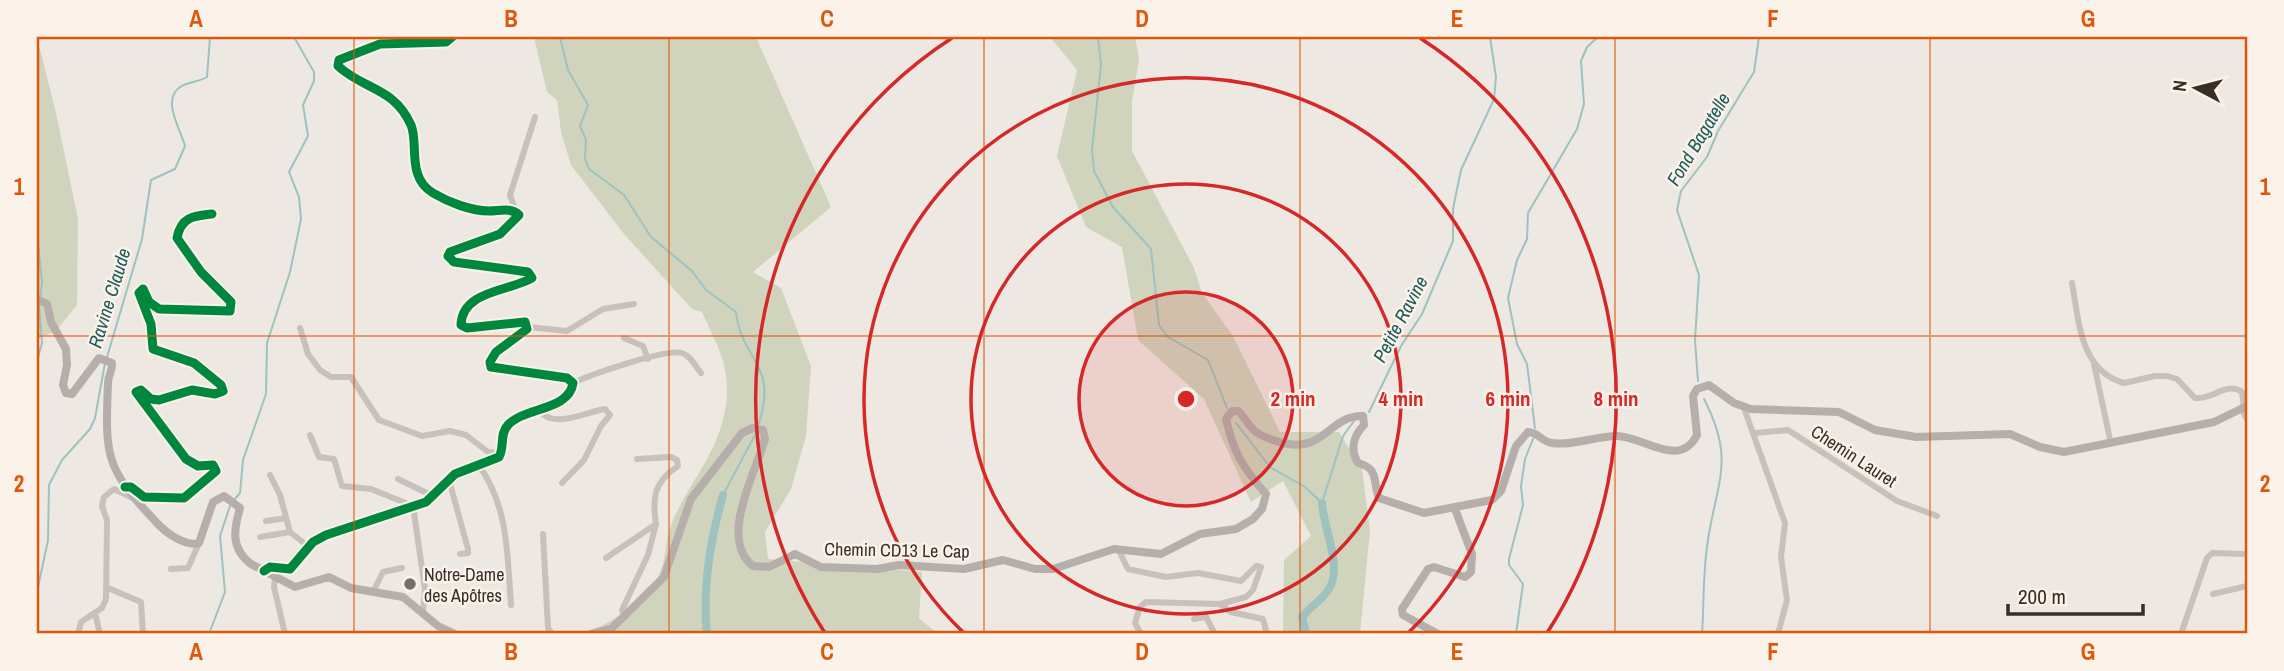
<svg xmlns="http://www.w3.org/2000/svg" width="2284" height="671" font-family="'Archivo Narrow',sans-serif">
	<rect width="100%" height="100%" fill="#eee8e2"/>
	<!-- green -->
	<path fill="#d0d4bc" d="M37,37L56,113L78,219L77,305L56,331L37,339Z
		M534,37H756L831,207L753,272L781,288L811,366L806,436L791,489L765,532L768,559L922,572L919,618L938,634H581V632C604,631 647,598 658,577C666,562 665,541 671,525C690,478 725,448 727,392C728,361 714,339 702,312L692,309L624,234L571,165L561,132L557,100L547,92Z
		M1050,37H1135L1139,59L1132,102V151L1194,268L1202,293L1233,336L1280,432H1339L1362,469L1370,530L1360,634H1283L1284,560L1311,536L1283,481L1251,502L1204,399L1138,340L1122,247L1086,227L1057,156L1077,70Z"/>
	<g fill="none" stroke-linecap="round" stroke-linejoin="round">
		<!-- stream -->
		<path stroke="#9dc2c0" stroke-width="2" d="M560,37L568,70L588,105L580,126L586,140L585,159L589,169L624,195L651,237L692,271L706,290L736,312C742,362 778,363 759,423
			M1098,37L1101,65L1092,150L1094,171L1113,207L1151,249L1159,325L1168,337L1208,360L1227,408
			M37,200V223
			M37,234L42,282L40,299
			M107,357L142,239L151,180L175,169L185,146C181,130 161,100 180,87C187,82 199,82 207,77L210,37
			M37,361L42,343L39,304
			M1698,381L1695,340L1699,275L1677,210L1681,191L1707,157L1718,131L1754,72L1759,37
			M1369,412L1401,346L1422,314L1453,241V209L1461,170L1494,99L1496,77L1490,37
			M1236,423L1270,467L1305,487L1322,503L1343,436L1354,421
			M1535,428L1527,364L1517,344L1508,298L1517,260L1527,239L1528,213L1577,129L1584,104L1581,61L1587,47L1598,37
			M723,495L756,433
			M233,501L240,493L243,460L266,394L267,343L290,272L301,219L299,197L289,172L308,136L303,105L314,81V72L294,37
			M37,592L48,540L49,485L62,460L90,429L95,418L105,363
			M209,634L225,592L220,536L230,506
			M1516,634L1523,584L1509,565V559L1523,505L1521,486L1525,459L1533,439
			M1702,634C1704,606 1703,575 1707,547C1715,483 1737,463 1704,399"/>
		<!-- river -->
		<path stroke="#9dc2c0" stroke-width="8" d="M707,634C702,587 710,541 723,495
			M1306,634L1302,617C1310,607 1323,599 1329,589C1343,566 1323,527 1322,503"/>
		<!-- minor -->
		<path stroke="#c7c0bb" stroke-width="6" d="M516,212L510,195L535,117
			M2072,283C2079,321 2080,371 2124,383L2155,376H2167L2177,379L2195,398C2212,400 2227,381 2242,392L2244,407
			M528,327L567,331L603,309L634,304
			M300,328L308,354L320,370L331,377H351L379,420L422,436L450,431L466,435L488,452L502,453
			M624,338L643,346L648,359
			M2094,364L2111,444
			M573,383C590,375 666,348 682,353C691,356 695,366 701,373
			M1744,408L1785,523L1781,557L1787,600L1778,634
			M2241,408L2247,419
			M538,410C554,430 585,412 605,409L610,415L601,426L584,460L562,483
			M1755,433L1788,430L1897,501L1937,516
			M310,435L319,457L334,459L342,486L371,489L413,506L425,589L423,612
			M637,459L671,457L677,460L678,466C654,482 652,497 656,524
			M478,464C509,507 507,554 511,605
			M270,475L280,495L290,532L309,547
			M398,479L433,496
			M449,480L468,549V553L460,554
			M125,487H131L144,497L184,498L216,471L213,465L198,466L186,459L136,392L141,390L151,399L159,400L192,390L215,394L223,391L221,385L194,363L153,349L151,324L139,293L143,289L149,302L159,309L230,311L231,302L201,272L177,238C181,217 193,216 212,214
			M266,521L286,518
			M543,534L548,628L552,634
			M260,537L290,532
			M1118,549L1128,569L1166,577L1198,573L1241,581L1256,566L1261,567L1253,590L1246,597L1220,604L1231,612L1263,619L1267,634
			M606,558L656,524L648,555L622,610L625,617
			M171,569L188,568L199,543
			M264,571L270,567L290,569L313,542L326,535L426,502L455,474L499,457C505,447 499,434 508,425C524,407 569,411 573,383L567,378L491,367L490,362L496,352L527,329L525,322L467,328L461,325C462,290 511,291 532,278L528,272L454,262L448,256L450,252L500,234L519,215C511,207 500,211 489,211C471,211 448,202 433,193C406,177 419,143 411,125C394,87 364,90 338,66L339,60L380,44L446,42L452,37
			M275,578L274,587L285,634
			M108,588L141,602L143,634
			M373,592L383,572L402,568
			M2213,594L2247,586
			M95,613L100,634
			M1194,619L1206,617L1215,634
			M78,634L81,622L102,608L106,599L107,520L102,506L104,497L114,489L135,499
			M1141,634L1135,623L1140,607L1146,602L1220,604
			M2181,634L2207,558L2212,553L2247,554"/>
		<!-- major -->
		<path stroke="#b6aeaa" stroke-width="8" d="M37,299L47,304L51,322L66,349L67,365L63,385L66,393L72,394L99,358L112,363C113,370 108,375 108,383C105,457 105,468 157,523C166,533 186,547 199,543L213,502L224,496L240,508C234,529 230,548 251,564L295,587L329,577L351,588L403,597L438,626L455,634
			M591,634L611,629L664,577L691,499L742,433L753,428L763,430L765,439C756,472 718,539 753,566L769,567L795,554L821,567L877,569L899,565L964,569L1003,560L1035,569H1053L1114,549L1161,554L1200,534L1236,529L1253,519L1262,509L1266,494C1243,468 1234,454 1226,419L1232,411H1238C1245,417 1249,427 1256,432C1265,438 1277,442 1288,444C1325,450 1331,415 1363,416L1364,425C1353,436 1350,450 1358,463C1380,469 1372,481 1379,498L1424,513L1492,500L1501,491L1516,446L1528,432C1538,432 1542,442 1552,443C1573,446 1596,436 1617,436C1643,436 1679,470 1697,435L1693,396L1697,389L1709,385L1734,403L1751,409L1839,412L1875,430L1916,437L2010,434L2040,447L2064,452L2214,422L2247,406
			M1438,634L1403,615L1402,609L1428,569L1434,567L1465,577L1471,572L1472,554L1455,509"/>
		<!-- cycleway casing -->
		<g stroke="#fbf2e9" stroke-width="13">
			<path id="cycleway" d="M125,487H131L144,497L184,498L216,471L213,465L198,466L186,459L136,392L141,390L151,399L159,400L192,390L215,394L223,391L221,385L194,363L153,349L151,324L139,293L143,289L149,302L159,309L230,311L231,302L201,272L177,238C181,217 193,216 212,214
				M264,571L270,567L290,569L313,542L326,535L426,502L455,474L499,457C505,447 499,434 508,425C524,407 569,411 573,383L567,378L491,367L490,362L496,352L527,329L525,322L467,328L461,325C462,290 511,291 532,278L528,272L454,262L448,256L450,252L500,234L519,215C511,207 500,211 489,211C471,211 448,202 433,193C406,177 419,143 411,125C394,87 364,90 338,66L339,60L380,44L446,42L452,37"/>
		</g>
		<!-- cycleway -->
		<use href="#cycleway" stroke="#00873e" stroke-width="9"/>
	</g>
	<!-- grid -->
	<path fill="none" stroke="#df570d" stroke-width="2" stroke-opacity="0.55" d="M354,37V634M669,37V634M984,37V634M1300,37V634M1615,37V634M1930,37V634M37,336H2247"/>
	<!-- distance rings -->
	<circle cx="1186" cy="399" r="107" fill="#d62828" fill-opacity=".12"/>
	<g fill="none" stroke="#d62828" stroke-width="3.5">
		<circle cx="1186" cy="399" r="107"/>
		<circle cx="1186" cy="399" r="215"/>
		<path d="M964 633A322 322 0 1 1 1408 633"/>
		<path d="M825 633A430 430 0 0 1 952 38M1420 38A430 430 0 0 1 1547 633"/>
	</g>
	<!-- markers -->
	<circle fill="#786e69" stroke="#fbf2e9" stroke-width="2.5" cx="410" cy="584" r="7"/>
	<g text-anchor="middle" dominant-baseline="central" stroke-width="5" stroke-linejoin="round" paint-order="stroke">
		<!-- street labels -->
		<g font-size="18" fill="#392d28" stroke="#fbf2e9">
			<text transform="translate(1854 456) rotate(33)">Chemin Lauret</text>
			<text transform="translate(897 550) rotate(1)">Chemin CD13 Le Cap</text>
		</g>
		<!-- poi labels -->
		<g font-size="18" fill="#392d28" stroke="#fbf2e9" text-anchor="start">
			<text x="424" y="574">Notre-Dame<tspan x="424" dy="21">des Apôtres</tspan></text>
		</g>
		<!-- water labels -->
		<g font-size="19" font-style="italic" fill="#1c5c5c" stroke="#fbf2e9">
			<text transform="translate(1698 139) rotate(-59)">Fond Bagatelle</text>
			<text transform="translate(109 298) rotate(-73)">Ravine Claude</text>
			<text transform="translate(1400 319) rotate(-62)">Petite Ravine</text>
		</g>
	</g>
	<circle cx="1186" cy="399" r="10" fill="#d62828" stroke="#fbf2e9" stroke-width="3.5"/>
	<g font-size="21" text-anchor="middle" font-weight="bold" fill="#d62828" stroke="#fbf2e9" stroke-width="5" stroke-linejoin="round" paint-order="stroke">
		<text x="1293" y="406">2 min</text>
		<text x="1401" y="406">4 min</text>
		<text x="1508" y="406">6 min</text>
		<text x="1616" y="406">8 min</text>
	</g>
	<!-- border -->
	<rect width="2284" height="671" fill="none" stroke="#fbf2e9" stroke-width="77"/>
	<!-- north arrow -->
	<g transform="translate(2196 88) rotate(277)" stroke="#fbf2e9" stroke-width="5" paint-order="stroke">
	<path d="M0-5L12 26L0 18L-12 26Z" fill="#392d28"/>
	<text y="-10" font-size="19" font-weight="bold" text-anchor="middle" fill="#392d28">N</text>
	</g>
	<!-- scale -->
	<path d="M2008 604v10h135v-10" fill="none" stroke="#392d28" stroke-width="3.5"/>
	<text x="2018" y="604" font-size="21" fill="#392d28" stroke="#fbf2e9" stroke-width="5" paint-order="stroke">200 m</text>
	<rect x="38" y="38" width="2208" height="594" fill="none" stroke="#df570d" stroke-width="2.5"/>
	<g font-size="23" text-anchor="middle" font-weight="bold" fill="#df570d">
		<text x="196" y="27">A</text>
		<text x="511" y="27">B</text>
		<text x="827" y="27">C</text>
		<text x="1142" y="27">D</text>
		<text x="1457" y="27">E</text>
		<text x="1773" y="27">F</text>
		<text x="2088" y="27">G</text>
		<text x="19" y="195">1</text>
		<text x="2265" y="195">1</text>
		<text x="19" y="492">2</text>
		<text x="2265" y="492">2</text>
		<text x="196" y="660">A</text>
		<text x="511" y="660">B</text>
		<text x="827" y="660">C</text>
		<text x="1142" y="660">D</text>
		<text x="1457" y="660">E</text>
		<text x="1773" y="660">F</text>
		<text x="2088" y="660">G</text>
	</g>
</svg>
